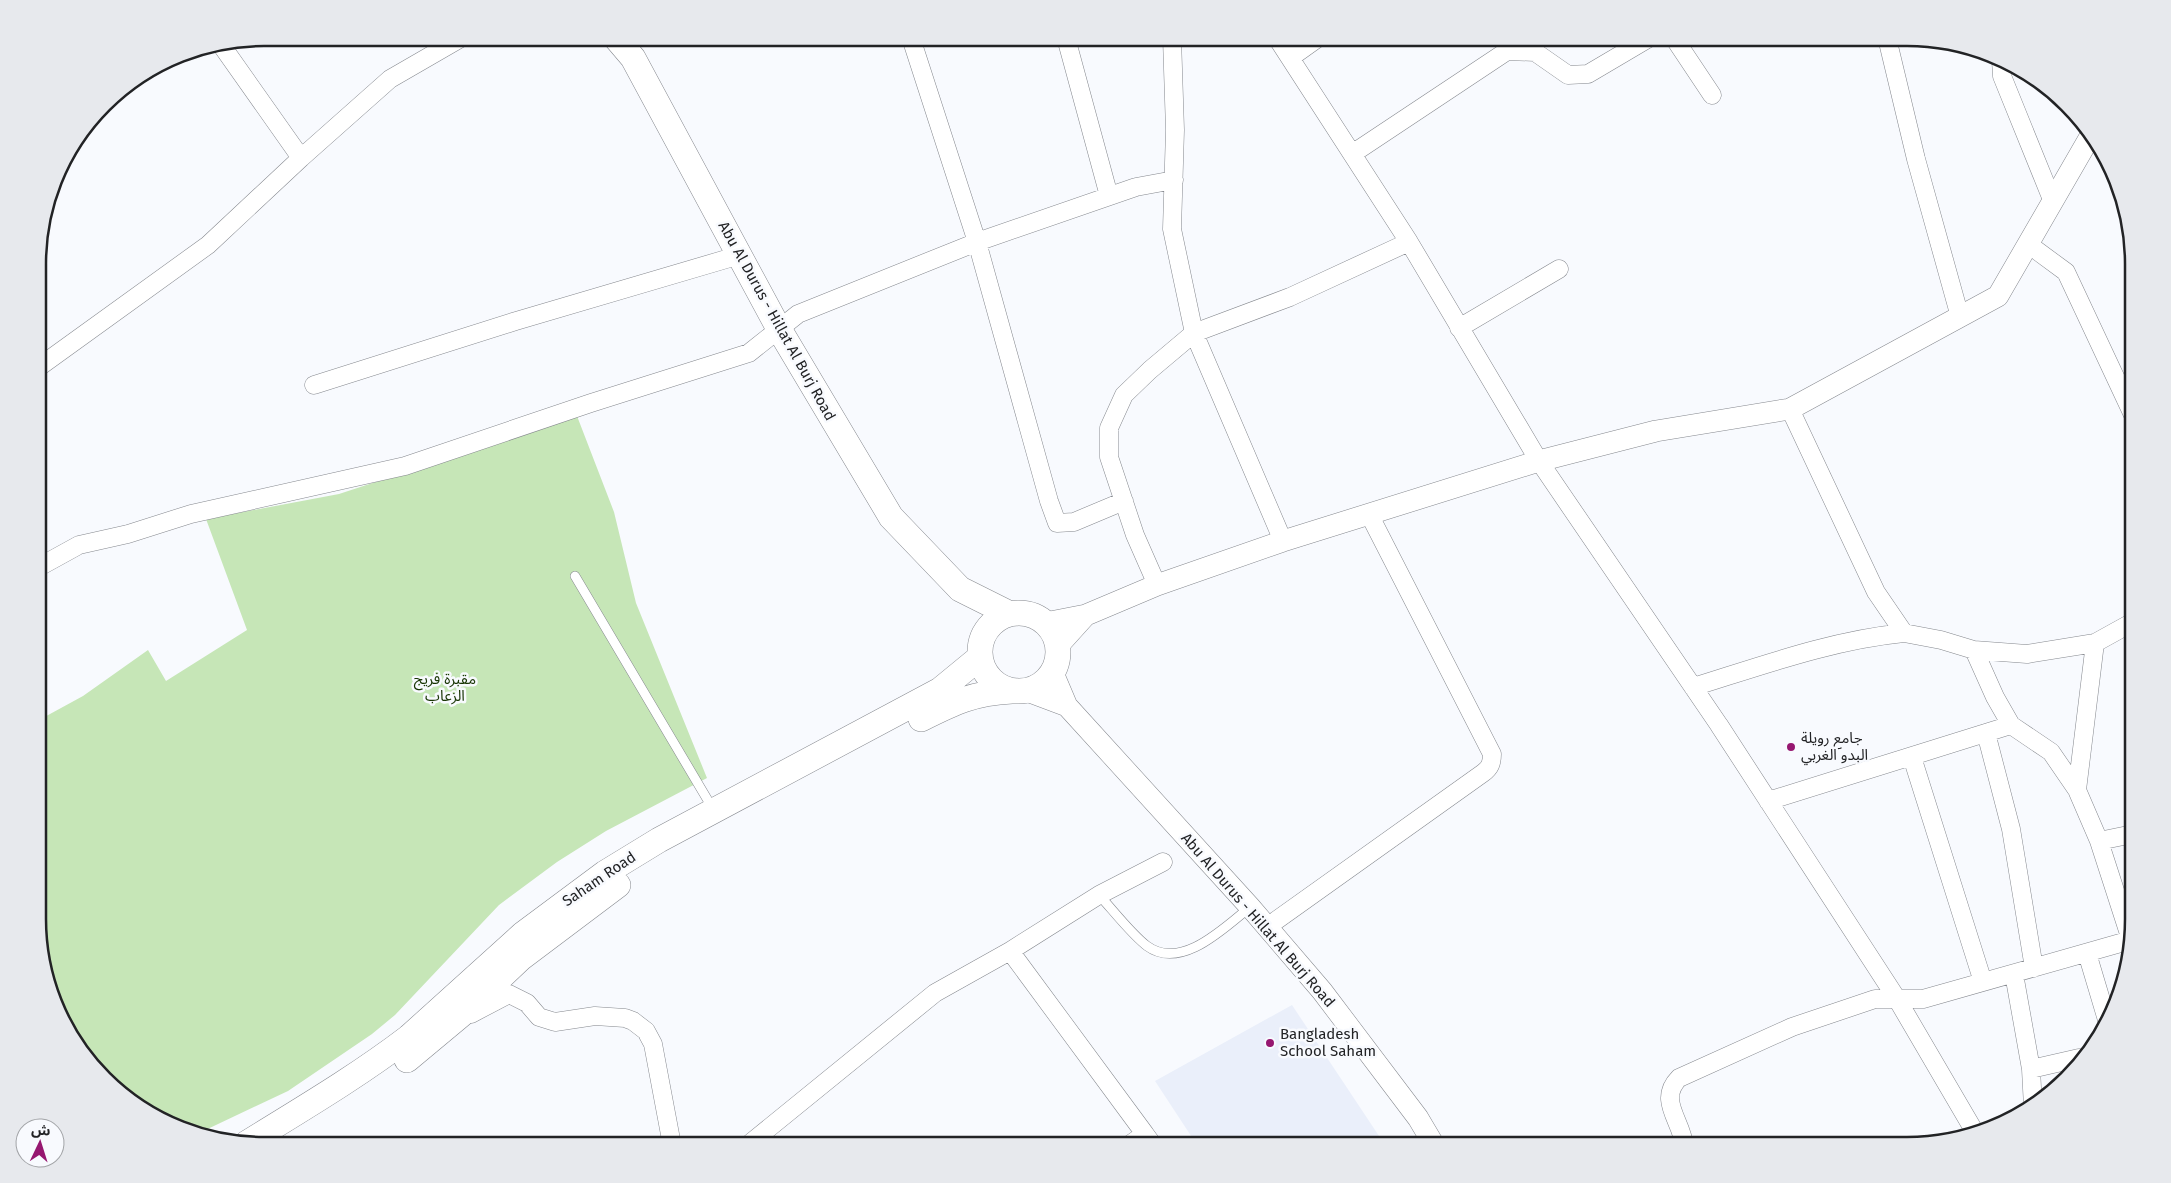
<svg xmlns="http://www.w3.org/2000/svg" width="2171" height="1183" font-family="'Fira Sans','Noto Sans Arabic',sans-serif">
	<rect width="100%" height="100%" fill="#f8fafe"/>
	<!-- built -->
	<path fill="#eaeffa" d="M1292,1005L1385,1145H1197L1155,1081Z"/>
	<!-- green -->
	<path fill="#c6e6b7" d="M577,416L614,512L636,603L707,778L606,831L557,862L499,905L395,1015L372,1034L288,1091L197,1134L151,1115L76,1045L39,948V720L83,696L148,650L166,681L247,630L206,519L339,494Z"/>
	<g fill="none" stroke-linecap="round" stroke-linejoin="round">
		<!-- service casing -->
		<g stroke="#85888e" stroke-width="10">
			<path id="service" d="M575,576L713,809
				M1099,895C1112,909 1132,935 1147,946C1181,971 1224,928 1250,907"/>
		</g>
		<!-- minor casing -->
		<g stroke="#85888e" stroke-width="19">
			<path id="minor" d="M911,38L977,242L1049,501L1057,523L1074,522L1124,501
				M1066,38L1109,196
				M1172,38L1175,130L1172,229L1194,333L1283,541
				M1277,38L1409,242L1539,461L1719,725L1897,999L1976,1134
				M1674,38L1712,95
				M1887,38L1916,159L1960,317
				M222,46L301,158
				M1290,58L1318,38
				M2001,60L2002,76L2053,202
				M1352,154L1507,51L1535,52L1568,75L1588,74L1649,38
				M2028,244L2066,272L2133,415
				M1459,328L1559,269
				M39,367L208,245L301,158L390,79L461,38
				M314,385L516,321L740,255
				M1790,409L1876,592L1904,633L1941,640L1974,650L2027,654L2095,643L2133,622
				M39,567L79,545L128,534L191,514L405,466L591,403L749,353L798,314L977,242L1136,187L1174,180
				M1157,585L1135,535L1109,457V428L1124,395L1150,370L1194,333L1290,297L1409,242
				M1974,650L1995,697L2011,725L2051,752L2077,790L2099,841L2131,940
				M1693,687C1761,666 1832,640 1904,633
				M1986,733L2011,829L2034,968
				M1912,757L1983,982
				M2077,790L2095,643
				M1768,801L2011,725
				M2099,841L2133,834
				M1267,927L1483,773C1490,768 1492,763 1492,754L1369,514
				M1010,951L1145,1134
				M2087,953L2107,1020
				M2014,974L2031,1069L2033,1107
				M471,1014L509,994L527,1003L539,1017L555,1022L595,1016L625,1018L633,1021L646,1031L653,1044L672,1145
				M2031,1069L2079,1058
				M748,1145L935,993L1010,951L1099,895L1163,862
				M1129,1145L1145,1134L1153,1145
				M1684,1145C1682,1121 1657,1100 1679,1078L1792,1027L1875,999H1923L2131,940"/>
		</g>
		<!-- tertiary casing -->
		<g stroke="#85888e" stroke-width="22">
			<path id="tertiary" d="M1045,623L1086,615L1157,585L1283,541L1539,461L1656,431L1790,409L1998,296L2091,135
				M1058,646L1086,615
				M1053,673L1067,706L1250,907L1322,991L1418,1118L1434,1145
				M1027,691L1067,706"/>
		</g>
		<!-- secondary casing -->
		<g stroke="#85888e" stroke-width="26">
			<path id="secondary" d="M616,38L633,58L779,329L891,517L960,589L1010,614
				M980 652a39 39 0 1 1 78 0a39 39 0 1 1-78 0Z
				M921,719C955,702 973,693 1012,691
				M407,1060L461,1015L521,958L618,885
				M247,1143C302,1109 358,1076 409,1037L523,934L605,873L659,840L940,690L979,658"/>
		</g>
		<!-- service -->
		<use href="#service" stroke="#fff" stroke-width="9"/>
		<!-- minor -->
		<use href="#minor" stroke="#fff" stroke-width="18"/>
		<!-- tertiary -->
		<use href="#tertiary" stroke="#fff" stroke-width="21"/>
		<!-- secondary -->
		<use href="#secondary" stroke="#fff" stroke-width="25"/>
	</g>
	<!-- markers -->
	<g fill="#961770" stroke="#f8fafe" stroke-width="2">
		<circle cx="1791" cy="747" r="5"/>
		<circle cx="1270" cy="1043" r="5"/>
	</g>
	<g text-anchor="middle" dominant-baseline="central" stroke-width="5" stroke-linejoin="round" paint-order="stroke">
		<!-- street labels -->
		<g font-size="15" fill="#222325" stroke="#f8fafe">
			<text transform="translate(777 321) rotate(61)">Abu Al Durus - Hillat Al Burj Road</text>
			<text transform="translate(599 879) rotate(-34)">Saham Road</text>
			<text transform="translate(1258 920) rotate(49)">Abu Al Durus - Hillat Al Burj Road</text>
		</g>
		<!-- park labels -->
		<g font-size="15" fill="#183504" stroke="#f8fafe">
			<text x="445" y="679">مقبرة فريج<tspan x="445" dy="17">الزعاب</tspan></text>
		</g>
		<!-- poi labels -->
		<g font-size="15" fill="#222325" stroke="#f8fafe" text-anchor="start">
			<text x="1801" y="738">جامع رويلة<tspan x="1801" dy="17">البدو الغربي</tspan></text>
			<text x="1280" y="1034">Bangladesh<tspan x="1280" dy="17">School Saham</tspan></text>
		</g>
	</g>
	<!-- crop -->
	<path d="M0 0H2171V1183H0ZM264 46H1907A218 218 0 0 1 2125 264V919A218 218 0 0 1 1907 1137H264A218 218 0 0 1 46 919V264A218 218 0 0 1 264 46Z" fill="#e7e9ed" fill-rule="evenodd"/>
	<path fill="none" stroke="#222325" stroke-width="2.5" d="M264 46H1907A218 218 0 0 1 2125 264V919A218 218 0 0 1 1907 1137H264A218 218 0 0 1 46 919V264A218 218 0 0 1 264 46Z"/>
	<!-- north arrow -->
	<g transform="translate(40 1143) rotate(4)"><circle r="24" fill="#f8fafe" stroke="#a2a4a7"/>
	<path d="M0-4L9 19L0 12L-9 19Z" fill="#961770"/>
	<text y="-8" font-size="14" font-weight="bold" text-anchor="middle" fill="#222325">ش</text>
	</g>
</svg>
